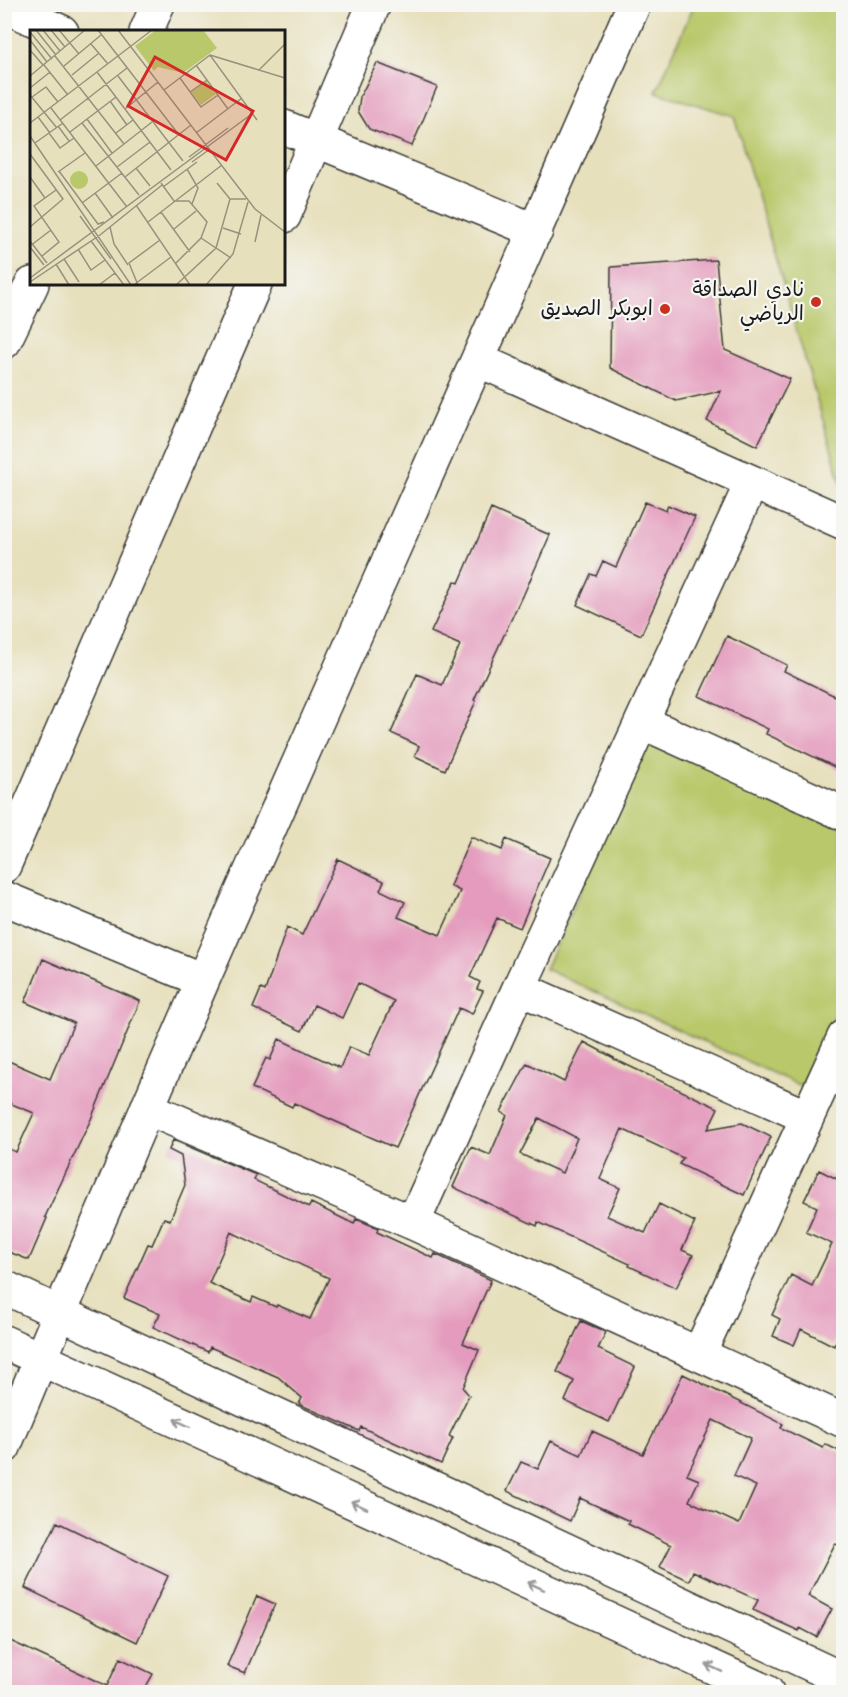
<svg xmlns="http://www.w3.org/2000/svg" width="848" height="1697" font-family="Kalam,'Playpen Sans Arabic',sans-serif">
	<rect width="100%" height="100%" fill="#f6f6f2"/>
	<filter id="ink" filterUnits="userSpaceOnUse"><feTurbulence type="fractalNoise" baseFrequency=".0167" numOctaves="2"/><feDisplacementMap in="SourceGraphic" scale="12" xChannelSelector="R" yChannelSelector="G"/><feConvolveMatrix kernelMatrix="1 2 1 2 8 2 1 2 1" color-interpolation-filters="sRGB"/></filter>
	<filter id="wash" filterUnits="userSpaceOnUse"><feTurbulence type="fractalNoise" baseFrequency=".008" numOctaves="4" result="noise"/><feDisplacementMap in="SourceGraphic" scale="24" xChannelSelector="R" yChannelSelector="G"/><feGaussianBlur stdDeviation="1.35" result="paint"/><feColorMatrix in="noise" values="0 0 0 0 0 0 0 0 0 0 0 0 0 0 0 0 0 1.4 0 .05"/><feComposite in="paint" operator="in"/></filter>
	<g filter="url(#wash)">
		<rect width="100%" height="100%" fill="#e7e0bd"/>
		<!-- green -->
		<path fill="#b9c86a" stroke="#6a7243" stroke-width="1.5" d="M694,5H843V489L734,116L656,92Z
			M650,738L843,827V998L803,1087L545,969Z"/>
		<g id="blocks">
			<!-- building -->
			<path fill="#e49bbd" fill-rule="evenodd" d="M377,63L437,87L412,146L369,129L358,111L360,97Z
				M716,260L725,350L790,379L757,446L707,421L721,391L676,401L610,368L611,267Z
				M645,502L666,511L668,505L695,517L641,635L577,605L591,574L596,576L603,561L616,567Z
				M491,509L550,535L523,596H522L474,700L476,701L445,770L415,756L419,746L391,733L417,674L442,685L460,645L431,632L455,581L459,583Z
				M727,636L787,665L784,671L843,700V771L766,734L768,729L699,696Z
				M471,837L502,850L506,839L550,858L520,928L497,918L470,977L480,982L477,989L483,991L472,1014L459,1008L395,1148L294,1103L292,1107L252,1088L266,1058L270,1060L279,1039L340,1068L349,1047L369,1055L394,1001L358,983L342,1018L314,1005L302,1031L253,1008L261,989L265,991L287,927L302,935L338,859L384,881L380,890L405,902L398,917L440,935L460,891L450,886Z
				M43,959L140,1001L91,1119L45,1217L47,1218L29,1260L4,1250V1147L16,1152L34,1113L4,1101V1059L50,1079L74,1023L25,1002Z
				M584,1042L614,1058V1059L718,1108L708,1129L742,1123L771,1137L744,1195L679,1164L683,1158L622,1129L600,1179L620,1188L607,1216L645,1233L659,1204L695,1222L682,1250L693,1255L676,1288L629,1266L630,1264L538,1222L537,1226L453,1187L471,1147L490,1155L507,1115L501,1112L527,1063L564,1082ZM539,1118L577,1138L562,1173L520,1154Z
				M173,1140L256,1175L254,1180L309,1207L311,1203L354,1224L356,1219L378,1228L377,1232L433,1258L435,1254L491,1280L463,1343L479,1350L463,1388L469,1395L449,1436L453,1438L441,1464L361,1427L359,1431L299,1404L302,1398L278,1377L210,1347L208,1352L153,1327L160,1314L124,1298L148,1244L152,1245L164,1218L170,1220L185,1185L181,1156L169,1150ZM231,1232L329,1278L310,1319L277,1305L276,1307L253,1297L251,1302L209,1283Z
				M819,1170L843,1182V1325L834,1346L801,1329L794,1345L773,1336L780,1319L772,1315L791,1275L812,1286L832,1244L806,1232L817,1207L804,1201Z
				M581,1321L606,1332L598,1349L635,1367L609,1422L565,1401L574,1381L557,1372Z
				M683,1374L783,1424L781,1428L823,1448L825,1444L843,1453V1547L835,1544L808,1596L832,1609L817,1637L800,1628L799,1631L753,1610L758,1600L693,1571L689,1581L660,1567L671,1545L628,1524L629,1521L580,1498L570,1521L507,1491L521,1462L538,1469L551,1441L581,1455L592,1431L643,1454ZM713,1420L751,1438L734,1476L756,1486L739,1524L689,1501L699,1480L687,1475Z
				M57,1522L168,1576L137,1642L25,1588Z
				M257,1596L275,1604L245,1673L227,1666Z
				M4,1638L107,1686L120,1658L153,1674L143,1692H4Z"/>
		</g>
	</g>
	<g filter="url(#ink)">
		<use href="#blocks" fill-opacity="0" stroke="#3a3934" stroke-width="1.5"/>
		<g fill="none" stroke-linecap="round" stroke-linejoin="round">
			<!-- minor casing -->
			<g stroke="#3a3934" stroke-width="36">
				<path id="minor" d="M4,6L62,32
					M146,32L158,4
					M284,127L536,231
					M284,216L374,4
					M4,342L32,284
					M478,360L844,523
					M752,482L519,988L807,1117
					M642,722L844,814
					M4,866L255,284
					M4,898L202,980
					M147,1108L413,1223L844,1421
					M413,1223L519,988
					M4,1287L840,1678
					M4,1342L767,1692
					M699,1354L844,1037
					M4,1447C204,962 425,486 634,4"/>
			</g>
			<!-- minor -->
			<use href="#minor" stroke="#fff" stroke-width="33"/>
		</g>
		<!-- one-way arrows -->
		<defs><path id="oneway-shaft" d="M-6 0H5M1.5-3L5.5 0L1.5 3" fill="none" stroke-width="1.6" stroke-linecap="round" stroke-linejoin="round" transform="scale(1.5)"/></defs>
		<g stroke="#999">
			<use href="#oneway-shaft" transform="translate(182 1423) rotate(-155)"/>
			<use href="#oneway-shaft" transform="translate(359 1505) rotate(-155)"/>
			<use href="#oneway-shaft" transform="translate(536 1586) rotate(-155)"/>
			<use href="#oneway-shaft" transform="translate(714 1668) rotate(-155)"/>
		</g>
	</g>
	<!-- markers -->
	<g fill="#c8321e" stroke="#f6f6f2" stroke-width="2">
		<circle cx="816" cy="302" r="6"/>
		<circle cx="665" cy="309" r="6"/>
	</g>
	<g text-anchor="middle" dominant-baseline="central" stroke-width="4.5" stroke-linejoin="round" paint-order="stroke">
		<!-- poi labels -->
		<g font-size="21" fill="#1c1c1c" stroke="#f6f6f2" text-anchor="end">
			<text x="804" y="290">نادي الصداقة<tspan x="804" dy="24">الرياضي</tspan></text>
			<text x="653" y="309">ابوبكر الصديق</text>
		</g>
	</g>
	<!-- overview -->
	<g transform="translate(30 30)">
		<rect width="255" height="255" fill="#e7e0bd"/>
		<path d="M126,0H173L187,18L153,43L128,37L124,41L105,16ZM176,51L186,64L171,75L161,62ZM40 150a9 9 0 1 1 18 0a9 9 0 1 1-18 0Z" fill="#b9c86a"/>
		<path fill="none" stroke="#96927d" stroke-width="1.5" d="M6,0L26,25M13,0L30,21M21,0L35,17M29,0L49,24M68,0L149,105M88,0L225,179L255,202M0,2L22,29M0,10L17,32M61,14L78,34M0,20L13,35M180,25L255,48M25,26L94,114M14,35L38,65M166,35L198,79M34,36L71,5M229,40L255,14M67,42L141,140M42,45L69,23M0,46L55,0M88,46L153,131M150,48L171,77L188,65M0,58L20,42M134,60L180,25L227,90M160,62L177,50M0,65L27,98M2,67L16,57L28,72M80,71L97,95M21,78L97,177M95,79L128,52M8,87L20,103M57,89L82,123M30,90L97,38M0,93L122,0M52,93L109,165M28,96L39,111M40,102L86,67M19,103L30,118L44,108M86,103L103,90M166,103L212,68M0,106L101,255M5,113L33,93M0,124L33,169L0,197M159,127L198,98M162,132L180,119M66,136L122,92M87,137L120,112M106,138L120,156M157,139L168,158L162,174M29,141L68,194L74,192M28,142L55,123M0,147L15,168M95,147L161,95M131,153L144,171H159L177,192L171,208L146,233M187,153L200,169M133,157L167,132M65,163L83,188M52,173L92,143M106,175L160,255M131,182L160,222M50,186L81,229M118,192L192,135M80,197L84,214L98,235M193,198L211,204M144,199L166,181M171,208L201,228M0,211L17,233M61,211L94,255M225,212L231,185M0,216L21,200M0,217L14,235M48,219L61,240L75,230M12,226L29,212L4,176L26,160M34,229L49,252M26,234L39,255M0,248L223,83M0,252L70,205L132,155M105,254L141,227M69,255L85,243M108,255L99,233L130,210M146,255L186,218L200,169H216M176,255L203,224L218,172"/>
		<path fill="#d62828" fill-opacity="0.15" stroke="#d62828" stroke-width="3" d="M125,27L223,81L196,130L98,76Z"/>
		<rect width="255" height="255" fill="none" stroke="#1c1c1c" stroke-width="3"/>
	</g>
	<!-- margin -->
	<rect width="848" height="1697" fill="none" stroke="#f6f6f2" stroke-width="24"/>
</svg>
